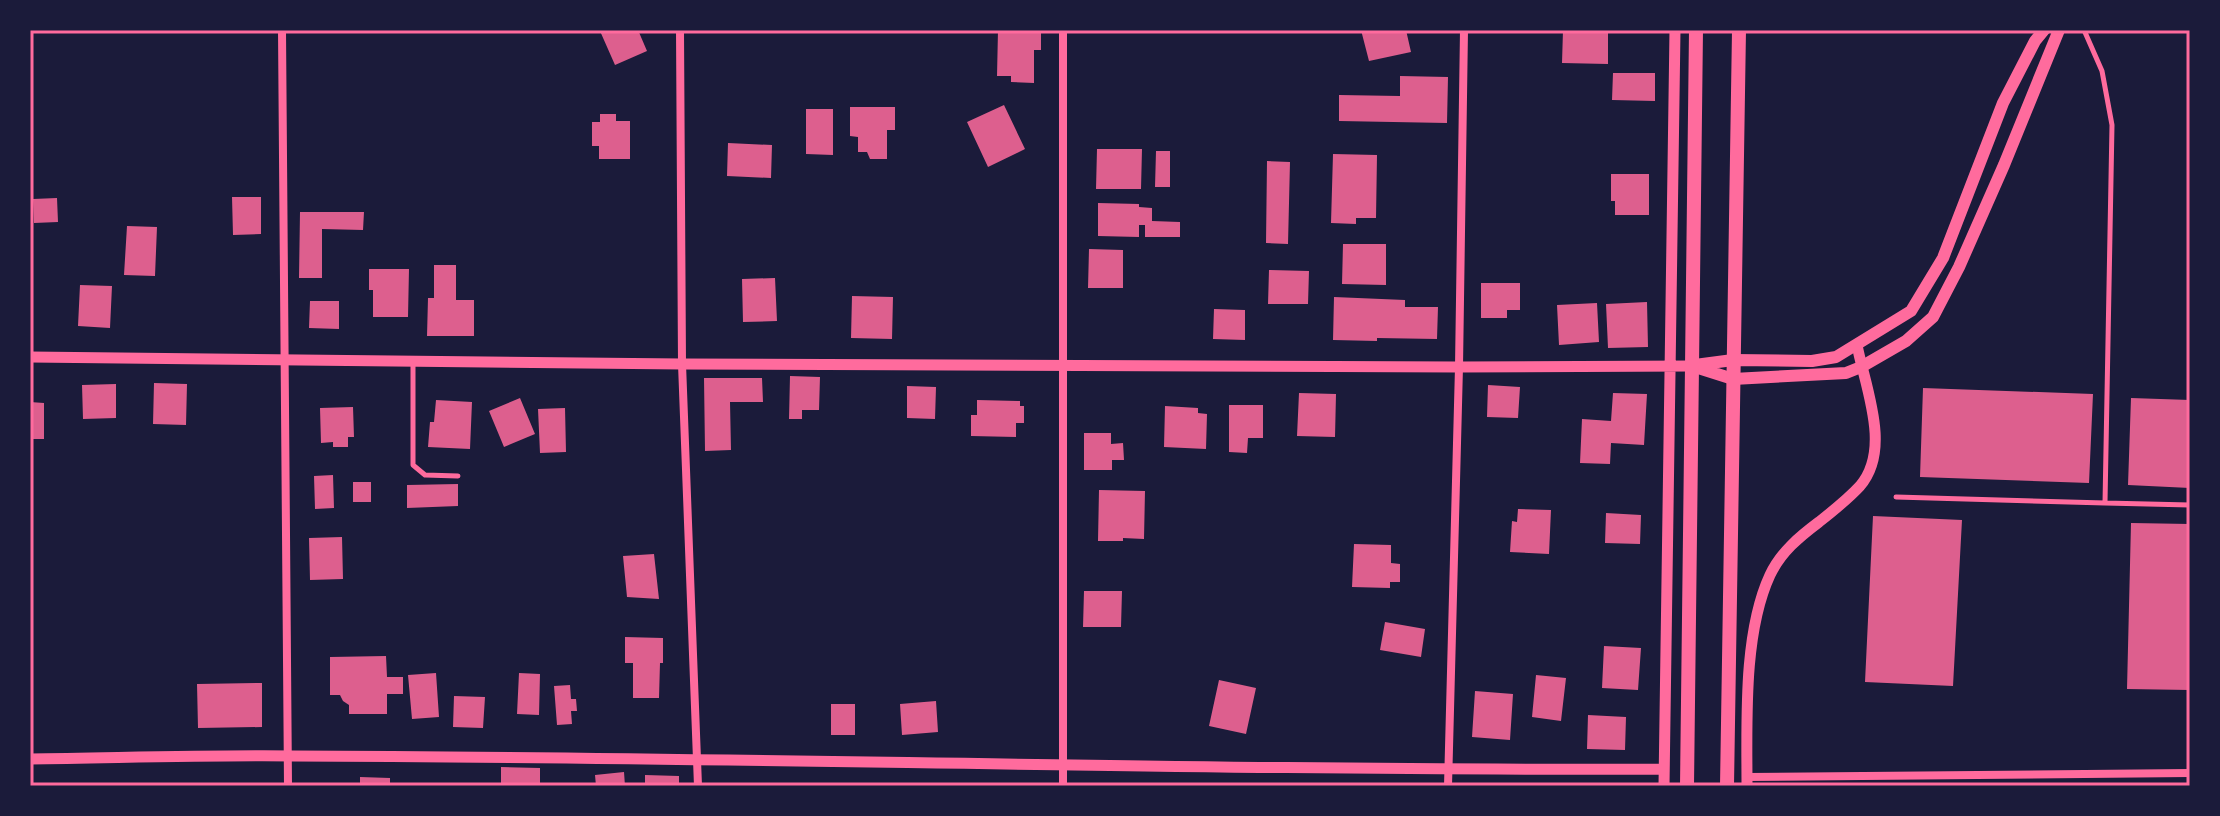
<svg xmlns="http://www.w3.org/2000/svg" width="2220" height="816" font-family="'Alegreya Sans',sans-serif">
	<rect width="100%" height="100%" fill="#1b1b3a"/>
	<!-- building -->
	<path fill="#dd5f8e" d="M604,30H638L647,51L615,65L600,31Z
		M998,30H1041V50H1034V83L1011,82V76H997Z
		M1361,30H1406L1411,52L1369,61Z
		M1563,30H1608V64L1562,63Z
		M1613,73H1655V101L1612,100Z
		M1400,76L1448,77L1447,123L1339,121V95L1400,96Z
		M1004,105L1025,149L988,167L967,122Z
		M850,107H895V130H887V159H870L867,152H858V137L850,136Z
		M806,109H833V155L806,154Z
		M600,114H616V121H630V159H599V146H592V122H600Z
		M728,143L772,145L771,178L727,176Z
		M1097,149H1142L1141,189H1096Z
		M1156,151H1170V187H1155Z
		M1333,154L1377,155L1376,218H1356V224L1331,223Z
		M1267,161L1290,162L1288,244L1266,243Z
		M1611,174H1649V215H1615V201H1611Z
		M232,197H261V234L233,235Z
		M57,198L58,222L34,223L33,199Z
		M1098,203L1139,204V207L1152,208V221L1180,222V237H1145V225H1139V237L1098,236Z
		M300,212H364L363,230L322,229V278H299Z
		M127,226L157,227L155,276L124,275Z
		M1343,244H1386V285L1342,284Z
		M1089,249L1123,250V288H1088Z
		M434,265H456V300H474V336H427L428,298H434Z
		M369,269H409L408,317H373V290H369Z
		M1269,270L1309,271L1308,304H1268Z
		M775,278L777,321L743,322L742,279Z
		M1481,283H1520V310H1507V318H1481Z
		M80,285L112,286L110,328L78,326Z
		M852,296L893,297L892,339L851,338Z
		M1334,297L1405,300V307H1438L1437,339L1377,338V341L1333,340Z
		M310,301H339V329L309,328Z
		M1647,302L1648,347L1608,348L1606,304Z
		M1597,303L1599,342L1559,345L1557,305Z
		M1214,309L1245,310V340L1213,339Z
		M790,376L820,377L819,410H802V419H789Z
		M704,378H762L763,402H730L731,450L705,451Z
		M154,383L187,384L186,425L153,424Z
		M116,384V418L83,419L82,385Z
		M1488,385L1520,387L1518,418L1487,417Z
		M907,386L936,387L935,419L907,418Z
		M1923,388L2093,394L2089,483L1920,477Z
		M1299,393L1336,394L1335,437L1297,436Z
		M1613,393L1647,394L1644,445L1611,443L1610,464L1580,463L1582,419L1611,421Z
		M520,398L535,434L504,447L489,411Z
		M2131,398L2190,400V488L2128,485Z
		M436,400L472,402L470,449L428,447L430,422H434Z
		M977,400L1020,401V406H1024V423H1016V437L971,436V415H977Z
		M30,402L44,403V439H30Z
		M1229,405H1263V438H1248L1247,453L1229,452Z
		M1165,406L1198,408V413L1207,414L1206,449L1164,447Z
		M353,407L354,437H348V447H333V442L321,443L320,408Z
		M565,408L566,452L540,453L538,409Z
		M1084,433H1111V444L1123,443L1124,460H1112V470H1084Z
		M333,475L334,508L315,509L314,476Z
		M353,482H371V502H353Z
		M458,484V506L407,508V485Z
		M1099,490L1145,491L1144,539L1123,538V541H1098Z
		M1518,509L1551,510L1549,554L1510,552L1512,521L1517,522Z
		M1606,513L1641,515L1640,544L1605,543Z
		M1873,516L1962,520L1953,686L1865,682Z
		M2131,523L2190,524V690L2127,689Z
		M342,537L343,579L310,580L309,538Z
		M1354,544L1391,545V563L1400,564V582H1390V588L1352,587Z
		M654,554L659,599L627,597L623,556Z
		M1084,591H1122L1121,627H1083Z
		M1385,622L1425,629L1421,657L1380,650Z
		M625,637L663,638V663H660L659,698H633V663H625Z
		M1604,646L1641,648L1638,690L1602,688Z
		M386,656L387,677H403V694H387V714H349V705L343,701L340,695H330V657Z
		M436,673L439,717L412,719L408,675Z
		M519,673L540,674L539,715L517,714Z
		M1536,675L1566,678L1561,721L1532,717Z
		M1219,680L1256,688L1246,734L1209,726Z
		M262,683V727L198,728L197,684Z
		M570,685L571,699H576L577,711H571L572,724L557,725L554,686Z
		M1475,691L1513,694L1510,740L1472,737Z
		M454,696L485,697L483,728L453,727Z
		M936,701L938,732L902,735L900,704Z
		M831,704H855V735H831Z
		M1588,715L1626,717L1625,750L1587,749Z
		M501,767L540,768V786H501Z
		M624,772L625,786H596L595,775Z
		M645,775L679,776V786H645Z
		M360,777L390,778V786H360Z"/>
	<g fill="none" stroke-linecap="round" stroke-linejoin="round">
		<!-- service -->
		<path stroke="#ff6b9d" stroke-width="5" d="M2084,30L2102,71L2112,125L2105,503L2190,505
			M413,361V465L425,475L458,476
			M1896,497L2105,503"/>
		<!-- minor -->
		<path stroke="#ff6b9d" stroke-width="8" d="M282,30L288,786
			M680,30L682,364L698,786
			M1747,777L2190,773
			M1063,786V30
			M1448,786L1459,367L1464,30"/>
		<!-- tertiary -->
		<path stroke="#ff6b9d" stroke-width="11" d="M30,357L682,364L1459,367L1692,366
			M30,759C118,758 205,755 293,756C750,757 1207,771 1664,769
			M1664,786L1675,30
			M1747,786C1747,722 1743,633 1770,575C1781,552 1799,537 1819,522C1833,511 1848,499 1860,486C1892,449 1865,387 1857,345"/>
		<!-- secondary -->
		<path stroke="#ff6b9d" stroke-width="12" d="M1695,365L1733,360L1812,361L1836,357L1911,311L1943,258L2003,103L2035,41L2044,30
			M1692,366L1733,379L1846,373L1861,367L1906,341L1933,317L1959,267L2004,165L2059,30"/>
		<!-- primary -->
		<path stroke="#ff6b9d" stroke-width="14" d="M1687,786L1696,30
			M1727,786L1739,30"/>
	</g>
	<!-- border -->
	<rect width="2220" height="816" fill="none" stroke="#1b1b3a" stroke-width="64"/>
	<rect x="32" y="32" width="2156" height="752" fill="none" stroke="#ff6b9d" stroke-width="3"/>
</svg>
